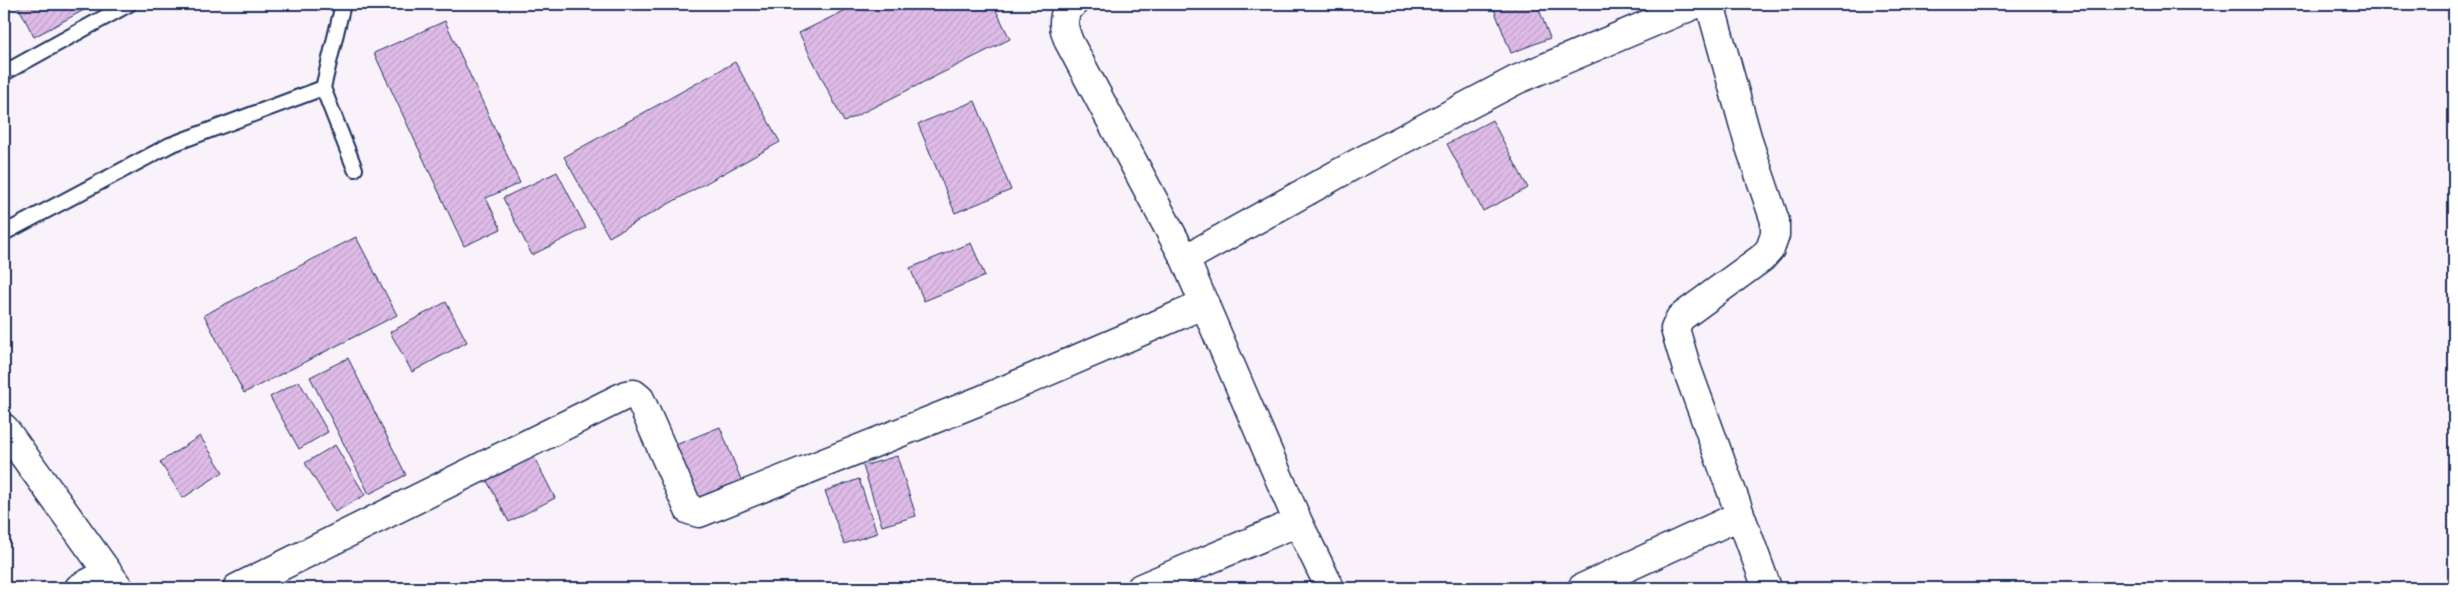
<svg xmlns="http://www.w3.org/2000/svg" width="2458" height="592" font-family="'Indie Flower',sans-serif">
	<defs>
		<pattern id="building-hatch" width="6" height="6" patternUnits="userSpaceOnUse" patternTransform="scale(1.25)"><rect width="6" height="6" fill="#dfbce7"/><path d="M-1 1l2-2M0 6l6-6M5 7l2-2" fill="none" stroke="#bfa2c9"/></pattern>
	</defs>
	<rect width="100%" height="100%" fill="#f9f2fa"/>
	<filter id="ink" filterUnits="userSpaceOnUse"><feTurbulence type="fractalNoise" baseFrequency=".02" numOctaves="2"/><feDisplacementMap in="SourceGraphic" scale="10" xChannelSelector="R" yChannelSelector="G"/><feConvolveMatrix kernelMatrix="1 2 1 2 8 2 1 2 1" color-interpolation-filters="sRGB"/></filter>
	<g filter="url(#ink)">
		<!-- building -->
		<path fill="url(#building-hatch)" stroke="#1b2f5e" d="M17,4H95L34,37Z
			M858,4H993L1010,39L844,122L799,33Z
			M1492,4H1537L1550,38L1511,53Z
			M445,21L520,183L486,198L501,229L464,246L374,53Z
			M735,62L780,142L609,237L564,157Z
			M975,101L1011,190L955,213L918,124Z
			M1492,120L1528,188L1483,211L1447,144Z
			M557,172L586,228L532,255L503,198Z
			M356,237L397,315L244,393L204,315Z
			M971,243L985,276L924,301L910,268Z
			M446,302L467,342L412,372L390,332Z
			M348,358L406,475L369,494L310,377Z
			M299,381L328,432L299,449L270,397Z
			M720,427L742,482L696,501L673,446Z
			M200,436L223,472L183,498L160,462Z
			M335,445L365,495L335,512L305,463Z
			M532,453L555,498L509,522L485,477Z
			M897,456L916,516L882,526L863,466Z
			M859,479L877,533L844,544L825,491Z"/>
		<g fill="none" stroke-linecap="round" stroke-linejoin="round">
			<!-- service casing -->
			<g stroke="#1b2f5e" stroke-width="18">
				<path id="service" d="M4,73L129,4
					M323,88L355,169
					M4,233L170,145L323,88L343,4"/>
			</g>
			<!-- minor casing -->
			<g stroke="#1b2f5e" stroke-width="31">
				<path id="minor" d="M1073,4L1068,6C1062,21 1063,27 1069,42L1185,259L1298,522L1330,588
					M1710,4L1749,144L1775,221V235L1770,249L1762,258L1680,318L1675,329L1687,369L1767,588
					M1185,259L1352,166L1516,80L1696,4
					M79,588L107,573
					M237,588L626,395L634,394L640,399L689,510L699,513L979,401L1205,304
					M1141,588L1298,522
					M1582,588L1739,516"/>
			</g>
			<!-- primary casing -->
			<g stroke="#1b2f5e" stroke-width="31">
				<path id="primary" d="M4,428L119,588"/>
			</g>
			<!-- service -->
			<use href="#service" stroke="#fff" stroke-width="14"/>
			<!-- minor -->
			<use href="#minor" stroke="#fff" stroke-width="28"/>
			<!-- primary -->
			<use href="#primary" stroke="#fff" stroke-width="28"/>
		</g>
	</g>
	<!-- margin -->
	<rect width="2458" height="592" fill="none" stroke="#fff" stroke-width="20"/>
	<rect x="10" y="10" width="2438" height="572" fill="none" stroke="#1b2f5e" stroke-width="2" filter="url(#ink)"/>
</svg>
